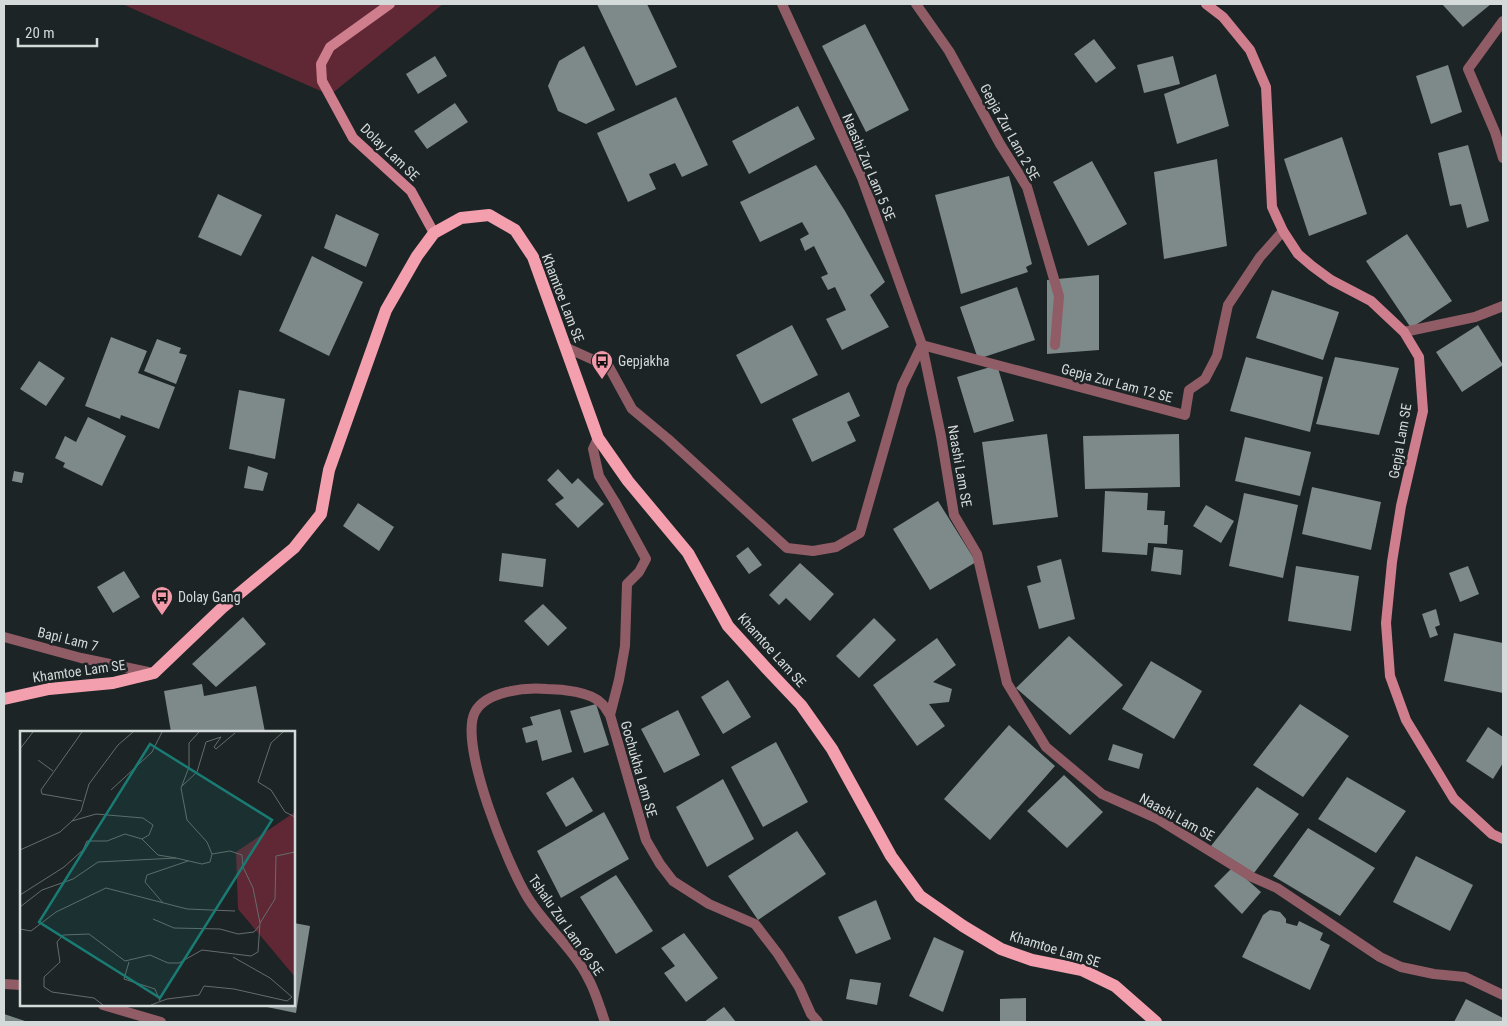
<svg xmlns="http://www.w3.org/2000/svg" width="1507" height="1026" font-family="'Roboto Condensed',sans-serif">
	<rect width="100%" height="100%" fill="#1c2425"/>
	<!-- green -->
	<path fill="#602835" d="M122,4H443L330,95Z"/>
	<!-- building -->
	<path fill="#7e8989" d="M597,4H647L677,67L636,86Z
		M1442,4H1491L1463,27Z
		M865,24L909,110L866,132L822,46Z
		M1094,39L1116,68L1096,83L1074,54Z
		M584,46L615,110L586,124L558,111L548,86L559,61Z
		M435,56L447,76L418,94L406,74Z
		M1173,56L1180,84L1144,93L1137,65Z
		M1448,65L1462,112L1431,124L1416,76Z
		M1216,74L1229,126L1177,144L1164,94Z
		M676,97L708,165L682,177L675,163L649,174L656,189L628,202L597,133Z
		M455,103L468,122L427,149L414,131Z
		M798,106L815,139L749,174L732,141Z
		M1342,137L1367,214L1309,236L1284,159Z
		M1468,145L1489,221L1467,228L1461,204L1450,206L1438,153Z
		M1217,159L1227,246L1164,259L1154,172Z
		M1092,161L1127,224L1088,246L1053,182Z
		M816,165L845,211L885,282L870,295L889,327L842,350L826,319L846,310L835,287L828,290L821,277L828,274L814,246L805,251L800,239L809,234L802,222L760,242L740,202Z
		M1009,176L1032,264L1026,267L1028,272L961,294L935,195Z
		M218,194L262,215L241,256L198,237Z
		M336,214L379,234L366,267L324,248Z
		M1407,234L1452,301L1411,328L1366,261Z
		M312,256L363,282L329,356L279,331Z
		M1099,275V350L1047,354V280Z
		M1017,287L1035,340L978,359L960,307Z
		M1272,290L1339,312L1323,360L1256,338Z
		M792,325L818,375L761,404L736,355Z
		M1478,325L1503,365L1462,392L1436,352Z
		M111,337L147,351L138,373L175,387L159,429L121,415L120,419L85,406Z
		M157,339L181,348L179,353L187,355L176,384L144,371Z
		M1246,357L1323,377L1310,432L1230,411Z
		M1335,357L1399,368L1379,435L1316,424Z
		M39,361L65,378L46,406L20,389Z
		M997,365L1014,421L974,433L957,377Z
		M239,390L285,399L275,459L229,449Z
		M849,392L860,416L847,422L856,441L812,462L792,419Z
		M88,417L126,436L102,486L63,467L65,463L55,458L65,436L76,442Z
		M1047,434L1058,517L993,525L982,442Z
		M1179,434L1180,487L1085,489L1083,436Z
		M1245,437L1311,452L1300,496L1235,481Z
		M248,466L268,473L263,491L244,488Z
		M558,469L572,484L578,478L604,504L578,528L555,504L564,498L547,480Z
		M14,471L24,473L22,483L12,481Z
		M1312,487L1381,502L1371,550L1302,534Z
		M1105,491L1148,493L1147,510L1165,511L1164,525H1168L1167,544L1148,543L1147,555L1102,552Z
		M1244,493L1298,505L1283,578L1229,566Z
		M938,501L976,562L930,590L893,529Z
		M358,503L394,527L379,551L343,526Z
		M1206,505L1234,521L1221,543L1193,526Z
		M748,547L762,565L749,574L736,556Z
		M1154,547L1183,550L1181,575L1151,571Z
		M502,553L546,559L543,587L499,581Z
		M1061,559L1075,619L1039,629L1027,586L1041,582L1037,566Z
		M800,563L834,594L810,621L786,598L779,605L769,595Z
		M1296,566L1359,576L1351,631L1288,621Z
		M1468,566L1479,594L1460,602L1449,573Z
		M124,571L140,597L113,613L97,587Z
		M543,604L567,628L548,646L524,621Z
		M1436,609L1440,625L1435,627L1438,635L1430,638L1422,614Z
		M243,617L266,644L216,687L192,664Z
		M874,618L896,640L859,678L836,656Z
		M1454,633L1503,643V693L1444,681Z
		M1069,636L1123,685L1070,735L1016,688Z
		M937,638L956,665L933,682L952,689L949,702L929,704L945,726L917,746L873,685Z
		M1151,661L1202,691L1174,739L1122,709Z
		M728,680L751,717L723,734L701,697Z
		M202,684L204,696L256,686L265,732H171L164,691Z
		M596,704L609,745L584,753L570,711Z
		M1300,704L1349,736L1303,797L1253,765Z
		M560,709L572,752L542,761L537,740L526,743L522,728L533,725L530,717Z
		M678,710L700,755L664,773L641,729Z
		M1009,725L1055,766L990,840L944,799Z
		M1488,727L1503,737V763L1493,779L1466,761Z
		M776,742L808,802L763,827L731,767Z
		M1113,744L1143,754L1139,769L1108,760Z
		M1064,775L1103,812L1067,848L1027,811Z
		M573,777L593,811L566,827L546,793Z
		M1347,777L1406,811L1376,853L1318,819Z
		M723,779L754,839L707,867L676,807Z
		M1257,787L1299,814L1254,873L1211,846Z
		M604,812L629,859L561,898L537,851Z
		M1308,828L1375,868L1340,916L1273,876Z
		M797,831L826,874L758,920L728,876Z
		M1416,856L1473,885L1450,931L1393,902Z
		M1233,867L1261,892L1242,914L1214,886Z
		M616,875L653,931L616,954L580,897Z
		M876,900L891,939L856,954L838,917Z
		M1270,910L1280,912L1286,919V923L1297,926L1299,921L1323,933L1320,940L1330,945L1310,990L1242,957L1263,915Z
		M294,923L310,926L296,1013L262,1006L294,1005Z
		M684,933L718,978L686,1002L664,973L675,966L661,948Z
		M934,937L964,951L943,1012L909,996Z
		M850,979L881,983L877,1005L846,999Z
		M1026,998V1022H1000V999Z
		M1466,999L1503,1018V1022H1454Z
		M724,1007L736,1022H704Z
		M4,1014L28,1022H4Z"/>
	<g fill="none" stroke-linecap="round" stroke-linejoin="round">
		<!-- lane -->
		<path stroke="#905d66" stroke-width="10" d="M922,345L1185,415L1189,390L1205,379L1217,356L1228,305L1260,257L1283,231"/>
		<!-- street -->
		<path stroke="#905d66" stroke-width="10" d="M782,4L862,178L922,345L941,436L954,515L977,554L1007,683L1046,747L1102,794L1158,819L1252,877L1277,888L1380,957L1401,967L1434,974L1465,977L1503,995
			M916,4L949,51L1000,144L1027,187L1059,296L1055,345
			M1503,21L1468,69L1495,132L1503,158
			M1404,332L1475,317L1503,306
			M565,347L609,367L632,409L668,439L787,548L813,551L836,547L860,533L902,386L922,345
			M598,438L593,449L599,476L615,502L646,559L639,572L627,584L625,646L619,680L610,715L646,840L660,864L673,881L709,904L755,924L778,954L799,987L811,1014L818,1022
			M4,637L81,658L153,673
			M4,984L21,985
			M103,1005L161,1022
			M605,1022C600,1008 596,993 589,980C574,949 546,927 528,898C509,868 458,744 475,712C486,691 526,687 547,689C562,689 591,692 601,703C605,706 607,711 610,715"/>
		<!-- secondary -->
		<path stroke="#cf7e8d" stroke-width="10" d="M390,4L330,47L321,64L322,81L353,138L411,191L434,233
			M1206,4L1223,17L1250,50L1266,87L1272,207L1283,231L1298,254L1312,266L1331,280L1371,301L1404,332L1419,357L1423,411L1401,506L1392,562L1386,623L1390,676L1406,720L1454,799L1492,834L1503,839"/>
		<!-- primary -->
		<path stroke="#f39fae" stroke-width="12" d="M4,699L49,689L113,683L154,673L222,608L294,548L321,514L329,470L386,310L417,256L434,233L461,218L489,215L515,230L533,257L598,438L628,481L688,553L728,626L767,669L801,705L832,749L891,856L920,896L963,926L1001,949L1032,960L1082,970L1115,986L1156,1022"/>
	</g>
	<!-- icons -->
	<defs>
		<g id="bus-pin" transform="scale(1.125)"><path d="M0 17L-7.5 6A9.5 9.5 0 1 1 7.5 6Z" fill="#f39aaa" stroke="#1c2425"/><path d="M-5-6H5V4H4V6H2V4H-2V6H-4V4H-5ZM-3.5-4V0h7V-4ZM-3.5 1.2v1.5H-2V1.2ZM2 1.2v1.5H3.5V1.2Z" fill="#111"/></g>
	</defs>
	<g fill-rule="evenodd">
		<use href="#bus-pin" x="602" y="361"/>
		<use href="#bus-pin" x="162" y="597"/>
	</g>
	<g text-anchor="middle" dominant-baseline="central" stroke-width="5" stroke-linejoin="round" paint-order="stroke">
		<!-- street labels -->
		<g font-size="14" fill="#d4d9d9" stroke="#1c2425">
			<text transform="translate(1010 132) rotate(61)">Gepja Zur Lam 2 SE</text>
			<text transform="translate(390 152) rotate(44)">Dolay Lam SE</text>
			<text transform="translate(869 167) rotate(67)">Naashi Zur Lam 5 SE</text>
			<text transform="translate(563 298) rotate(69)">Khamtoe Lam SE</text>
			<text transform="translate(1117 383) rotate(15)">Gepja Zur Lam 12 SE</text>
			<text transform="translate(1400 441) rotate(-80)">Gepja Lam SE</text>
			<text transform="translate(960 466) rotate(80)">Naashi Lam SE</text>
			<text transform="translate(68 639) rotate(14)">Bapi Lam 7</text>
			<text transform="translate(772 650) rotate(48)">Khamtoe Lam SE</text>
			<text transform="translate(79 671) rotate(-8)">Khamtoe Lam SE</text>
			<text transform="translate(639 769) rotate(74)">Gochukha Lam SE</text>
			<text transform="translate(1177 817) rotate(29)">Naashi Lam SE</text>
			<text transform="translate(566 925) rotate(55)">Tshalu Zur Lam 69 SE</text>
			<text transform="translate(1055 949) rotate(17)">Khamtoe Lam SE</text>
		</g>
		<!-- poi labels -->
		<g font-size="14" fill="#d4d9d9" stroke="#1c2425" text-anchor="start">
			<text x="618" y="361">Gepjakha</text>
			<text x="178" y="597">Dolay Gang</text>
		</g>
	</g>
	<!-- overview -->
	<g transform="translate(20 731)">
		<rect width="275" height="275" fill="#1c2425"/>
		<path d="M275,81V246L218,178L216,121Z" fill="#602835"/>
		<path fill="none" stroke="#666c6d" stroke-width="1" d="M263,1L251,12L238,51L251,59L265,81L275,86M0,18L13,1M18,29L33,40M162,55L177,41L186,11L201,6L194,16L196,18L215,2M91,59L132,21L142,1M62,70L22,63L21,59L62,1M52,90L76,83L123,87L133,94L129,104L122,108M0,119L40,101L52,90L61,80L69,53L98,14L113,1M0,164L44,136L63,119L67,110H87L105,103L122,108L138,124L156,127M143,172L125,151L127,144L168,130M0,176L22,159L53,148L78,131L156,127L182,133L190,131L192,123L187,111L167,89L161,57L169,36V12L179,1M133,188L154,197L200,198L218,203L234,201L239,195M240,192L255,168L256,125L275,121M0,198L11,200L36,181L86,157L167,178L215,180M213,226L250,247L272,266L267,270M109,231L104,248L135,258L140,270M179,264L184,255L214,258L267,270M83,274L74,267L32,261L24,256V246L40,231L37,211L43,204L69,203L105,230L130,224L148,232H159L182,219L231,225L238,221L240,192L233,157L223,136L222,124L210,120L192,123M131,274L147,268L179,264"/>
		<path fill="#197b73" fill-opacity="0.15" stroke="#197b73" stroke-width="2.5" d="M130,13L252,89L140,267L19,191Z"/>
		<rect width="275" height="275" fill="none" stroke="#d4d9d9" stroke-width="2.5"/>
	</g>
	<!-- border -->
	<rect width="1507" height="1026" fill="none" stroke="#d4d9d9" stroke-width="10"/>
	<!-- scale -->
	<path d="M18 38v8h79v-8" fill="none" stroke="#d4d9d9" stroke-width="2.5"/>
	<text x="25" y="38" font-size="15" fill="#d4d9d9" stroke="#1c2425" stroke-width="4" paint-order="stroke">20 m</text>
</svg>
